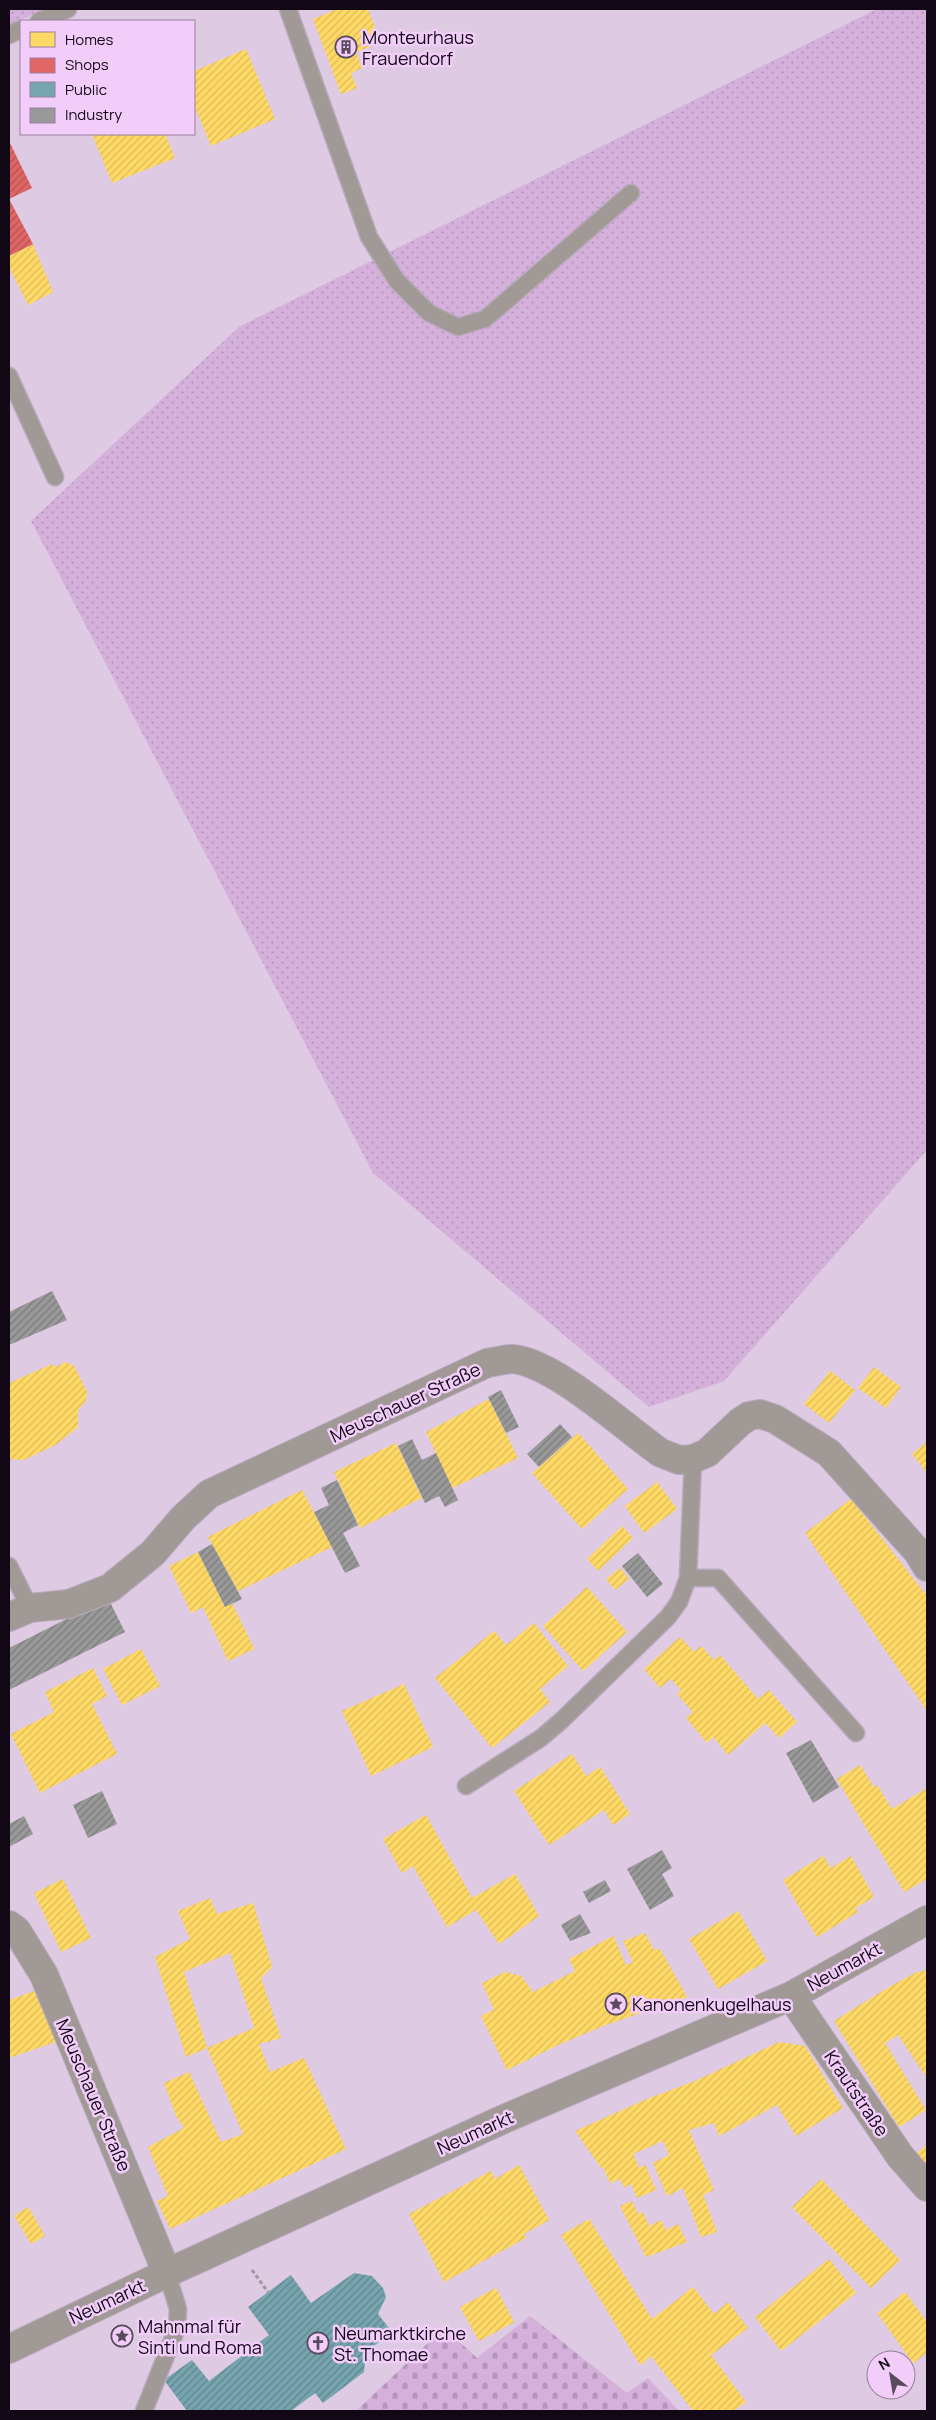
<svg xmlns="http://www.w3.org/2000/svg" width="936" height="2420" font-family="Manrope,sans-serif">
	<defs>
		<pattern id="cemetery-stones" width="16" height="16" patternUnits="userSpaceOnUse" patternTransform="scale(1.25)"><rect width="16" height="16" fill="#d4b0db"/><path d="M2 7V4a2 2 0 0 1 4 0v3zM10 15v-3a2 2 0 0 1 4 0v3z" fill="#b596bb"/></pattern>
		<pattern id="garden-dots" width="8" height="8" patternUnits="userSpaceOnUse" patternTransform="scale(1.25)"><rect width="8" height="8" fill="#d4b0db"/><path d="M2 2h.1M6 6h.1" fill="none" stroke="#b596bb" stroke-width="1.8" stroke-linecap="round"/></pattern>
		<pattern id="homes-hatch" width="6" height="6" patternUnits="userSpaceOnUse" patternTransform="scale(1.25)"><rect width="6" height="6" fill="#ffd966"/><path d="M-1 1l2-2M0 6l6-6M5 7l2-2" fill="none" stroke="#dab958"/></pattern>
		<pattern id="shops-hatch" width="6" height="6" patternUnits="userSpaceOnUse" patternTransform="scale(1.25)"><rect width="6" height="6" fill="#e06666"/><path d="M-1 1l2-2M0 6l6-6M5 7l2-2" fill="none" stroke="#b45253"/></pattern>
		<pattern id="public-hatch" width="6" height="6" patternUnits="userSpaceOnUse" patternTransform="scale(1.25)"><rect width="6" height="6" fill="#76a5af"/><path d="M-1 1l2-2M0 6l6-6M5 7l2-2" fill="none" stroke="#5f848d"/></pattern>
		<pattern id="industry-hatch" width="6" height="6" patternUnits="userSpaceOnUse" patternTransform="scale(1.25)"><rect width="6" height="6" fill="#999"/><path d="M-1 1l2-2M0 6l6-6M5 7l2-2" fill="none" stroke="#7b7b7c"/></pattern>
	</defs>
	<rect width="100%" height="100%" fill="#decae2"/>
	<!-- cemetery -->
	<path fill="url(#cemetery-stones)" d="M530,2316L627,2393L648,2378L679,2411H356L444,2328L477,2358Z"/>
	<!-- garden -->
	<path fill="url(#garden-dots)" d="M9,9H45L9,25Z
		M877,9H927V1150L724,1381L649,1407L373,1173L31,521L239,327Z"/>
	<!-- homes -->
	<path fill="url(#homes-hatch)" d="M332,9H368L381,43L356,52L362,68L351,73L357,88L341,94L313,19L333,11Z
		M246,49L275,119L211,146L194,105V71Z
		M92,134H165L175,158L112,183Z
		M33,244L53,292L28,305L9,267V256Z
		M66,1362L74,1366L87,1392L86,1401L78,1410V1427L57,1444L24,1460L9,1459V1383L52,1364L55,1367Z
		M874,1367L901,1387L886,1408L858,1388Z
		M830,1371L855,1390L829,1423L804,1404Z
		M489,1399L518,1458L452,1488L426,1432Z
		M578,1433L628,1489L582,1529L532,1473Z
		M927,1442V1473L912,1454Z
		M396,1443L422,1498L360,1528L334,1472Z
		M657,1482L677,1509L644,1533L625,1506Z
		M302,1490L332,1547L238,1591L208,1537Z
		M851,1499L927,1596V1711L805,1533Z
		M622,1526L633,1538L598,1571L587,1559Z
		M198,1552L225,1607L232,1603L254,1649L228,1661L203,1607L191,1613L169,1566Z
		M620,1568L629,1579L615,1590L606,1579Z
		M587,1587L627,1632L583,1671L543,1626Z
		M534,1623L568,1666L540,1689L550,1702L492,1748L435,1678L494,1631L506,1645Z
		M680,1637L694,1652L701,1646L714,1660L720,1655L758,1699L769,1690L797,1722L779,1738L765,1723L728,1755L713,1737L707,1743L686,1718L693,1712L677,1694L681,1690L671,1679L660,1688L644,1669Z
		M141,1649L160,1686L122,1705L103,1669Z
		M93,1668L107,1696L92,1704L117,1754L40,1793L11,1734L54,1712L45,1692Z
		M404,1684L433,1747L371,1776L342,1711Z
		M572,1754L586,1776L600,1767L630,1814L613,1825L604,1810L549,1845L514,1791Z
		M860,1765L874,1787L877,1785L892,1809L927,1788V1879L904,1892L837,1779Z
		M426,1815L472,1898L515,1874L539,1916L499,1944L476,1910L447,1927L413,1866L402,1873L383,1839Z
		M823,1856L831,1868L851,1856L874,1897L855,1908L858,1912L817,1937L783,1880Z
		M63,1879L91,1938L61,1952L34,1893Z
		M210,1898L217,1914L253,1903L272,1967L261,1978L281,2038L259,2044L270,2072L304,2058L346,2149L170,2229L157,2201L168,2196L148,2147L184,2128L176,2116L164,2083L189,2072L221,2142L243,2134L207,2048L254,2028L230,1953L184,1972L207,2048L186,2057L155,1957L190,1939L178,1911Z
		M738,1911L767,1961L718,1989L689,1939Z
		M645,1933L654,1950L660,1949L687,1997L603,2026L558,2045L507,2070L481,2016L494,2010L482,1983L505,1972L521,1976L533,1992L575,1971L569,1959L613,1936L626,1965L633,1962L623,1941Z
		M927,1970V2078L898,2035L885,2043L926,2110L899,2127L834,2021L889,1987L915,1973Z
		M37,1990L64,2039L9,2058V2000Z
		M779,2042L805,2046L843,2108L796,2136L777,2105L719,2136L714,2123L689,2130L714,2190L703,2195L717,2232L701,2237L683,2188L667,2196L653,2163L669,2155L663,2141L633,2154L639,2168L645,2165L656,2190L637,2198L631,2184L624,2188L620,2179L610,2183L603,2167L601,2168L575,2131L647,2099L695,2081Z
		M927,2145V2168L916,2154Z
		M519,2165L549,2220L524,2234L526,2238L444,2282L409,2214L491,2171L495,2179Z
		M821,2179L900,2260L871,2288L792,2207Z
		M632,2201L638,2214L643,2212L649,2226L661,2220L666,2230L678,2224L687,2242L646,2257L620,2206Z
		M28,2207L45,2236L31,2244L14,2216Z
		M589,2219L652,2319L693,2287L714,2314L728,2302L748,2328L711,2355L746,2402L733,2411H693L651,2356L640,2365L561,2235Z
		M829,2259L856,2293L781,2351L755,2317Z
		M496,2288L514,2322L479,2341L460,2307Z
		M905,2292L927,2322V2353L913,2363L877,2313Z"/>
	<!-- shops -->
	<path fill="url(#shops-hatch)" d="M9,141L32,188L9,199Z
		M9,199L33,244L9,256Z"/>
	<!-- public -->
	<path fill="url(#public-hatch)" d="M354,2273L372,2276L383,2288L386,2297L378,2314L392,2332L366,2352L364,2372L323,2403L315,2393L291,2411H187L164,2380L192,2360L209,2381L269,2335L248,2307L291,2275L311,2303Z"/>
	<!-- industry -->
	<path fill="url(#industry-hatch)" d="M52,1291L67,1320L9,1345V1312Z
		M501,1390L519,1427L506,1433L488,1397Z
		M560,1424L572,1437L539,1467L527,1454Z
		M412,1439L422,1460L436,1453L458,1500L445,1507L439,1496L425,1503L398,1446Z
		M337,1480L358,1525L343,1533L360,1566L345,1573L314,1512L329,1505L321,1488Z
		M212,1544L242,1599L225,1607L198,1552Z
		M638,1553L663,1584L647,1597L622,1566Z
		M108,1598L125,1632L9,1690V1648Z
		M811,1740L839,1787L813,1803L786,1753Z
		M102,1791L117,1824L88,1838L73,1805Z
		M24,1816L33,1834L9,1847V1824Z
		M662,1850L672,1868L662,1874L674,1896L650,1910L627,1869Z
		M605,1880L611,1891L589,1903L583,1892Z
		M580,1914L591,1933L570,1941L561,1925Z"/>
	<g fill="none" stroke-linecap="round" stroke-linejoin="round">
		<!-- service casing -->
		<g stroke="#b8a9bb" stroke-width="19">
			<path id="service" d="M288,9L369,237L397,281L429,313L458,327L485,319L631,193
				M39,21L68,9
				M9,35L21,29
				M9,376L55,477
				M9,1566L30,1608
				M688,1578H718L856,1733
				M466,1786L541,1738L562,1720L668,1617L679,1602L688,1578L693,1459
				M144,2411L177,2328L178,2309L167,2273"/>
		</g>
		<!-- minor casing -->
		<g stroke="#b8a9bb" stroke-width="30">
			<path id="minor" d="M9,1617L30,1608L69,1604L110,1588L153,1553L183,1518L209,1494L487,1363C495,1362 505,1359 513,1359C555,1363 625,1428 661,1453L679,1460L693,1459L707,1453L740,1422L749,1416L760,1414L775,1419L829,1453L918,1552L927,1567
				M9,1925L17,1931L44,1975L167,2273
				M791,1996L900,2156L927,2187
				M9,2349L167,2273L504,2119L791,1996L927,1920"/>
		</g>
		<!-- path -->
		<path stroke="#9e979b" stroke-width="3" stroke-dasharray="4 2.5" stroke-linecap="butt" d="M252,2270L268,2292"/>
		<!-- service -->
		<use href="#service" stroke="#a09996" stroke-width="16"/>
		<!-- minor -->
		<use href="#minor" stroke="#a09996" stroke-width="28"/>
	</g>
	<!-- icons -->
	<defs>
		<g id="building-ring" transform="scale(1.125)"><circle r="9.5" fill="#f2cdf9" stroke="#594b5d" stroke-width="1.5"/><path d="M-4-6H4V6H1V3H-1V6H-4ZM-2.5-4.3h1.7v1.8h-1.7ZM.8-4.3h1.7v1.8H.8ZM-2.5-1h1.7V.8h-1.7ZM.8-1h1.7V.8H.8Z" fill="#594b5d"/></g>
		<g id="sight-ring" transform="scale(1.125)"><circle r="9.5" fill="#f2cdf9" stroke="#594b5d" stroke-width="1.5"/><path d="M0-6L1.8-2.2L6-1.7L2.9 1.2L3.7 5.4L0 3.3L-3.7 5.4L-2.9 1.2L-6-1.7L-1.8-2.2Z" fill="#594b5d"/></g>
		<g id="church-ring" transform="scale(1.125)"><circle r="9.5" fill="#f2cdf9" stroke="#594b5d" stroke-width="1.5"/><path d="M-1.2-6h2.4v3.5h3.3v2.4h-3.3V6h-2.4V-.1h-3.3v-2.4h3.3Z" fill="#594b5d"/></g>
	</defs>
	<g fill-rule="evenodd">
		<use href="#building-ring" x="346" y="47"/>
		<use href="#sight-ring" x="616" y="2004"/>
		<use href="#sight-ring" x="122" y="2336"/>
		<use href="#church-ring" x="318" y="2343"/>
	</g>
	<g text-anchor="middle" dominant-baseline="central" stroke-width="5" stroke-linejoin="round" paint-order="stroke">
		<!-- poi labels -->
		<g font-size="18" fill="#120715" stroke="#f2cdf9" text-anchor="start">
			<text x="362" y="37">Monteurhaus<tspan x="362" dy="21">Frauendorf</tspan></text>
			<text x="632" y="2004">Kanonenkugelhaus</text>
			<text x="138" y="2326">Mahnmal für<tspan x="138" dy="21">Sinti und Roma</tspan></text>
			<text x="334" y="2333">Neumarktkirche<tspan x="334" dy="21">St. Thomae</tspan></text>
		</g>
		<!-- street labels -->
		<g font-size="18" fill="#120715" stroke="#f2cdf9">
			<text transform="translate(405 1402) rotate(-25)">Meuschauer Straße</text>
			<text transform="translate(844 1966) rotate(-29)">Neumarkt</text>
			<text transform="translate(857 2093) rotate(56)">Krautstraße</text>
			<text transform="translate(94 2095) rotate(67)">Meuschauer Straße</text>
			<text transform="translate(475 2132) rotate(-24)">Neumarkt</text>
			<text transform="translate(107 2301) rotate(-25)">Neumarkt</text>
		</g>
	</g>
	<!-- border -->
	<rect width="936" height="2420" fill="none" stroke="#120715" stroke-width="20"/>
	<!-- legend -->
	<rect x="20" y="20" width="175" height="115" fill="#f2cdf9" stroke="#987e9e"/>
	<rect x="30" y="32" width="25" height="15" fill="#ffd966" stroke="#987e9e"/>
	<text x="65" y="45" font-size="15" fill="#120715">Homes</text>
	<rect x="30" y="58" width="25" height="15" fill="#e06666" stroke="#987e9e"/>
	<text x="65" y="70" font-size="15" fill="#120715">Shops</text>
	<rect x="30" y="82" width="25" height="15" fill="#76a5af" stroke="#987e9e"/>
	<text x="65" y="95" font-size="15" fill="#120715">Public</text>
	<rect x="30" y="108" width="25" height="15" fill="#999999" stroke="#987e9e"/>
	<text x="65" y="120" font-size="15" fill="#120715">Industry</text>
	<!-- north arrow -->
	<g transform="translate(891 2375) rotate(329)"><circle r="24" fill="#f2cdf9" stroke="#987e9e"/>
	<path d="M0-4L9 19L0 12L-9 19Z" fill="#594b5d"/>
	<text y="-8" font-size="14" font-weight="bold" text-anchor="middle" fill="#120715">N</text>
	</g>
</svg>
